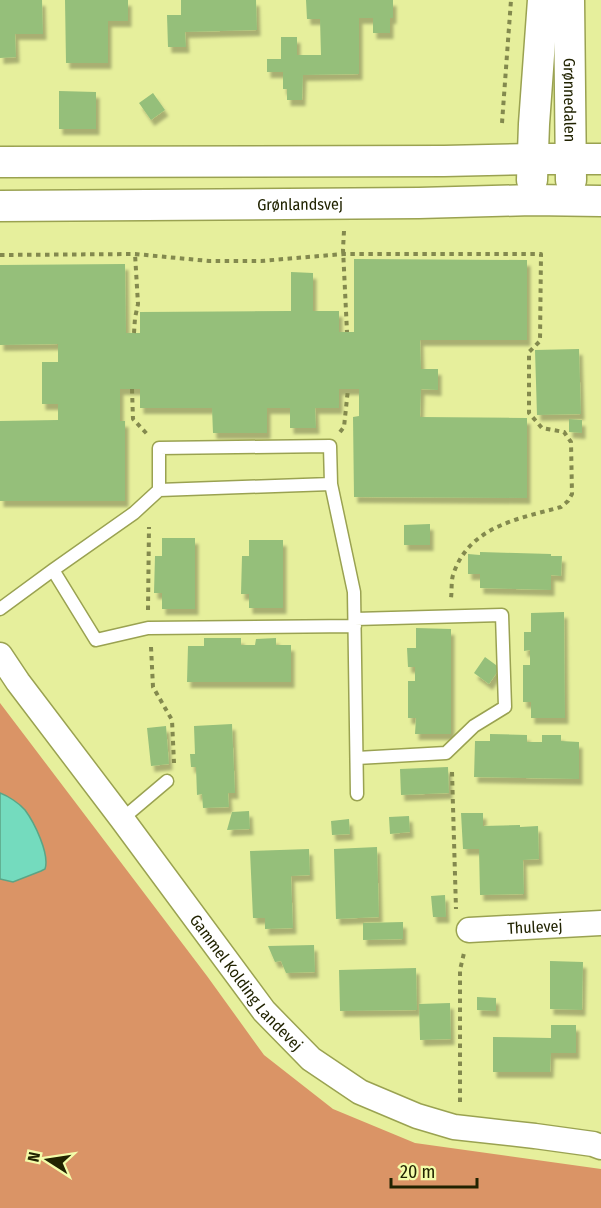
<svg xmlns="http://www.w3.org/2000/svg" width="601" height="1208" font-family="'Fira Sans Condensed',sans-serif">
	<defs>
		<filter id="shadow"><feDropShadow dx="3.5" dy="6" stdDeviation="1.5" flood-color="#0004"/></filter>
	</defs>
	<rect width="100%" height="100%" fill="#e6ef9c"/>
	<!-- forest -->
	<path fill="#da9466" d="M0,703L207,976L264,1055L333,1109L415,1143L601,1169V1208H0Z"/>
	<!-- water -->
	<path fill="#74dbbe" stroke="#5ba485" stroke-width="1.5" d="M0,793C8,796 19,803 25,810C34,822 50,854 45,869L41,871L13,882L0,879Z"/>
	<!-- building -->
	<path fill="#95bf7a" filter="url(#shadow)" d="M0,0H42L43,34H15L16,57L0,58Z
		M65,0H128V21H108V63H66Z
		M181,0H256L257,30L185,32L186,47H168L167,15H181Z
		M306,0H393V18H390V33H373V18H359V74L303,75L302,100H287V89H283V72H267V59H281V37H297V55H321L320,19H307Z
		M59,91L96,92V129H59Z
		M153,93L165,110L151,120L139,103Z
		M354,259L527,260V340H420L421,369H438V390L421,389L420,417L527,418V498L354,497L353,417L359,416V389H339V408H315L316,428H290V408H267V433H213L212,408H140V389H120V421H125V501H0V421L58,420V404H42V362H58V344L0,345V265L125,264L126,333H140V312L291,311V272L313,273V311H339V332H354Z
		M579,349L581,414L537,415L535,350Z
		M569,419L582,420V433L569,432Z
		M430,524V545H404V525Z
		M162,538H195V609H162V593H154L155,556H162Z
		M249,540H283V608H249V594H241L242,556H249Z
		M480,552L551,554V556H562L561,576L551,575V590L480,588V574H468V554L480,555Z
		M564,612L565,718H531V702H523V665H530V650L524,651V632H531V613Z
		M416,628L451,629V734H415L416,718H408V681H415V667H408L407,648H416Z
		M204,638H241V645H255L256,639L276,638V645H291V682H187L188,646H204Z
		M485,657L500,668L489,684L474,673Z
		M232,724L235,793H228L229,807L203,808L202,794L197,795L196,767H191L190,754H195L194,726Z
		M166,726L169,764L151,766L147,728Z
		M490,734L527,735V742H542V735H561V741L579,742V779L474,777L475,741H490Z
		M448,767L449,793L401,795L400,769Z
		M249,811L250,829L227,830L232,812Z
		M461,813H483V826L520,825V827L538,826L539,859L523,860L524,894L480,895L479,849H463Z
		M409,816L410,832L390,834L389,817Z
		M349,819L350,834L332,835L331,821Z
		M377,847L379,917L336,919L334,849Z
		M309,849L310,875L291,876L293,928L265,929V918H253L250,851Z
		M445,895L446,917H433L431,896Z
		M403,922V939L363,940V923Z
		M314,945L315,972L286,973L281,961L275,962L268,946Z
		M550,961L583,962L582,1010L550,1009Z
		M416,968L417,1010L340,1011L339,970Z
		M477,997L496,998V1011L477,1010Z
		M450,1003L451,1039L420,1040L419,1004Z
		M551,1025H576V1053H551L550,1072H493V1037L551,1038Z"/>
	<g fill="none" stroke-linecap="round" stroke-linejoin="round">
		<!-- service casing -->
		<g stroke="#9aa251" stroke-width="15">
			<path id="service" d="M159,490L331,484
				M53,570L96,640L148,628L355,626
				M0,609L53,570L134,513L159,490V448L330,446L331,484L354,592L357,794
				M355,619L502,615L505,707L474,726L446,753L357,758
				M122,819L167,781"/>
		</g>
		<!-- minor casing -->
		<g stroke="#9aa251" stroke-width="27">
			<g id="minor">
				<path id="s1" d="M0,655L18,682L122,819L264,1011L311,1059L360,1092L417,1116L454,1127L535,1136L593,1144L601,1147"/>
				<path id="s2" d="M469,930L601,923"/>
			</g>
		</g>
		<!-- tertiary casing -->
		<g stroke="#9aa251" stroke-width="33">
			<g id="tertiary">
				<path id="s3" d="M569,0L571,180"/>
				<path d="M0,162L444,161L533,159H601"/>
				<path d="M532,180L534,124L543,0"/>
				<path id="s4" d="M0,206L419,203L532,200L601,201"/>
			</g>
		</g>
		<!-- path -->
		<path stroke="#83894e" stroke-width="4" stroke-dasharray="4.5 4.5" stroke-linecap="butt" d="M502,123L511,0
			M344,231L343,249L347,332
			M0,255L135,254L209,261H261L343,254H541L540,341L529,352V413L542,428L564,432L571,442L572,494L568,501L561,507C518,519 469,526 453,575C451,582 452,591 451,598
			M134,333L135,318L138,304L135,254
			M132,389L133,419L147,434
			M340,432L344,427L348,389
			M148,610L149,527
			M151,647L153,687L172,720L174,763
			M452,772L456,909
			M460,1102V970L464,953"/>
		<!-- service -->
		<use href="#service" stroke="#fff" stroke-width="12"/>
		<!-- minor -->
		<use href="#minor" stroke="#fff" stroke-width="24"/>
		<!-- tertiary -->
		<use href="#tertiary" stroke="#fff" stroke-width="30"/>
	</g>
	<g text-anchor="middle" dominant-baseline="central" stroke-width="6" stroke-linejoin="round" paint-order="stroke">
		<!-- street labels -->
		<g font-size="16" fill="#212301" stroke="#f3fca9">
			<text stroke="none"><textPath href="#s3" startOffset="100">Grønnedalen</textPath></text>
			<text stroke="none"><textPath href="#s4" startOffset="300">Grønlandsvej</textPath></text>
			<text stroke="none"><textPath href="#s2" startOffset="66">Thulevej</textPath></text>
			<text stroke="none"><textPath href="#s1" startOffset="410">Gammel Kolding Landevej</textPath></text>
		</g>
	</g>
	<!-- north arrow -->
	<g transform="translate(48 1160) rotate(282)" stroke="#f3fca9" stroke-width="4.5" paint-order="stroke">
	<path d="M0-4.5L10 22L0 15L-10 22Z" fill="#212301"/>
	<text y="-9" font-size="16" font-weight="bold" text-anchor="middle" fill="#212301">N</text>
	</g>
	<!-- scale -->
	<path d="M391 1178v9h86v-9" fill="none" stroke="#212301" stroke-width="3"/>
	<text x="400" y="1178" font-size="18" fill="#212301" stroke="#f3fca9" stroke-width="4.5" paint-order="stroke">20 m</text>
</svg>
